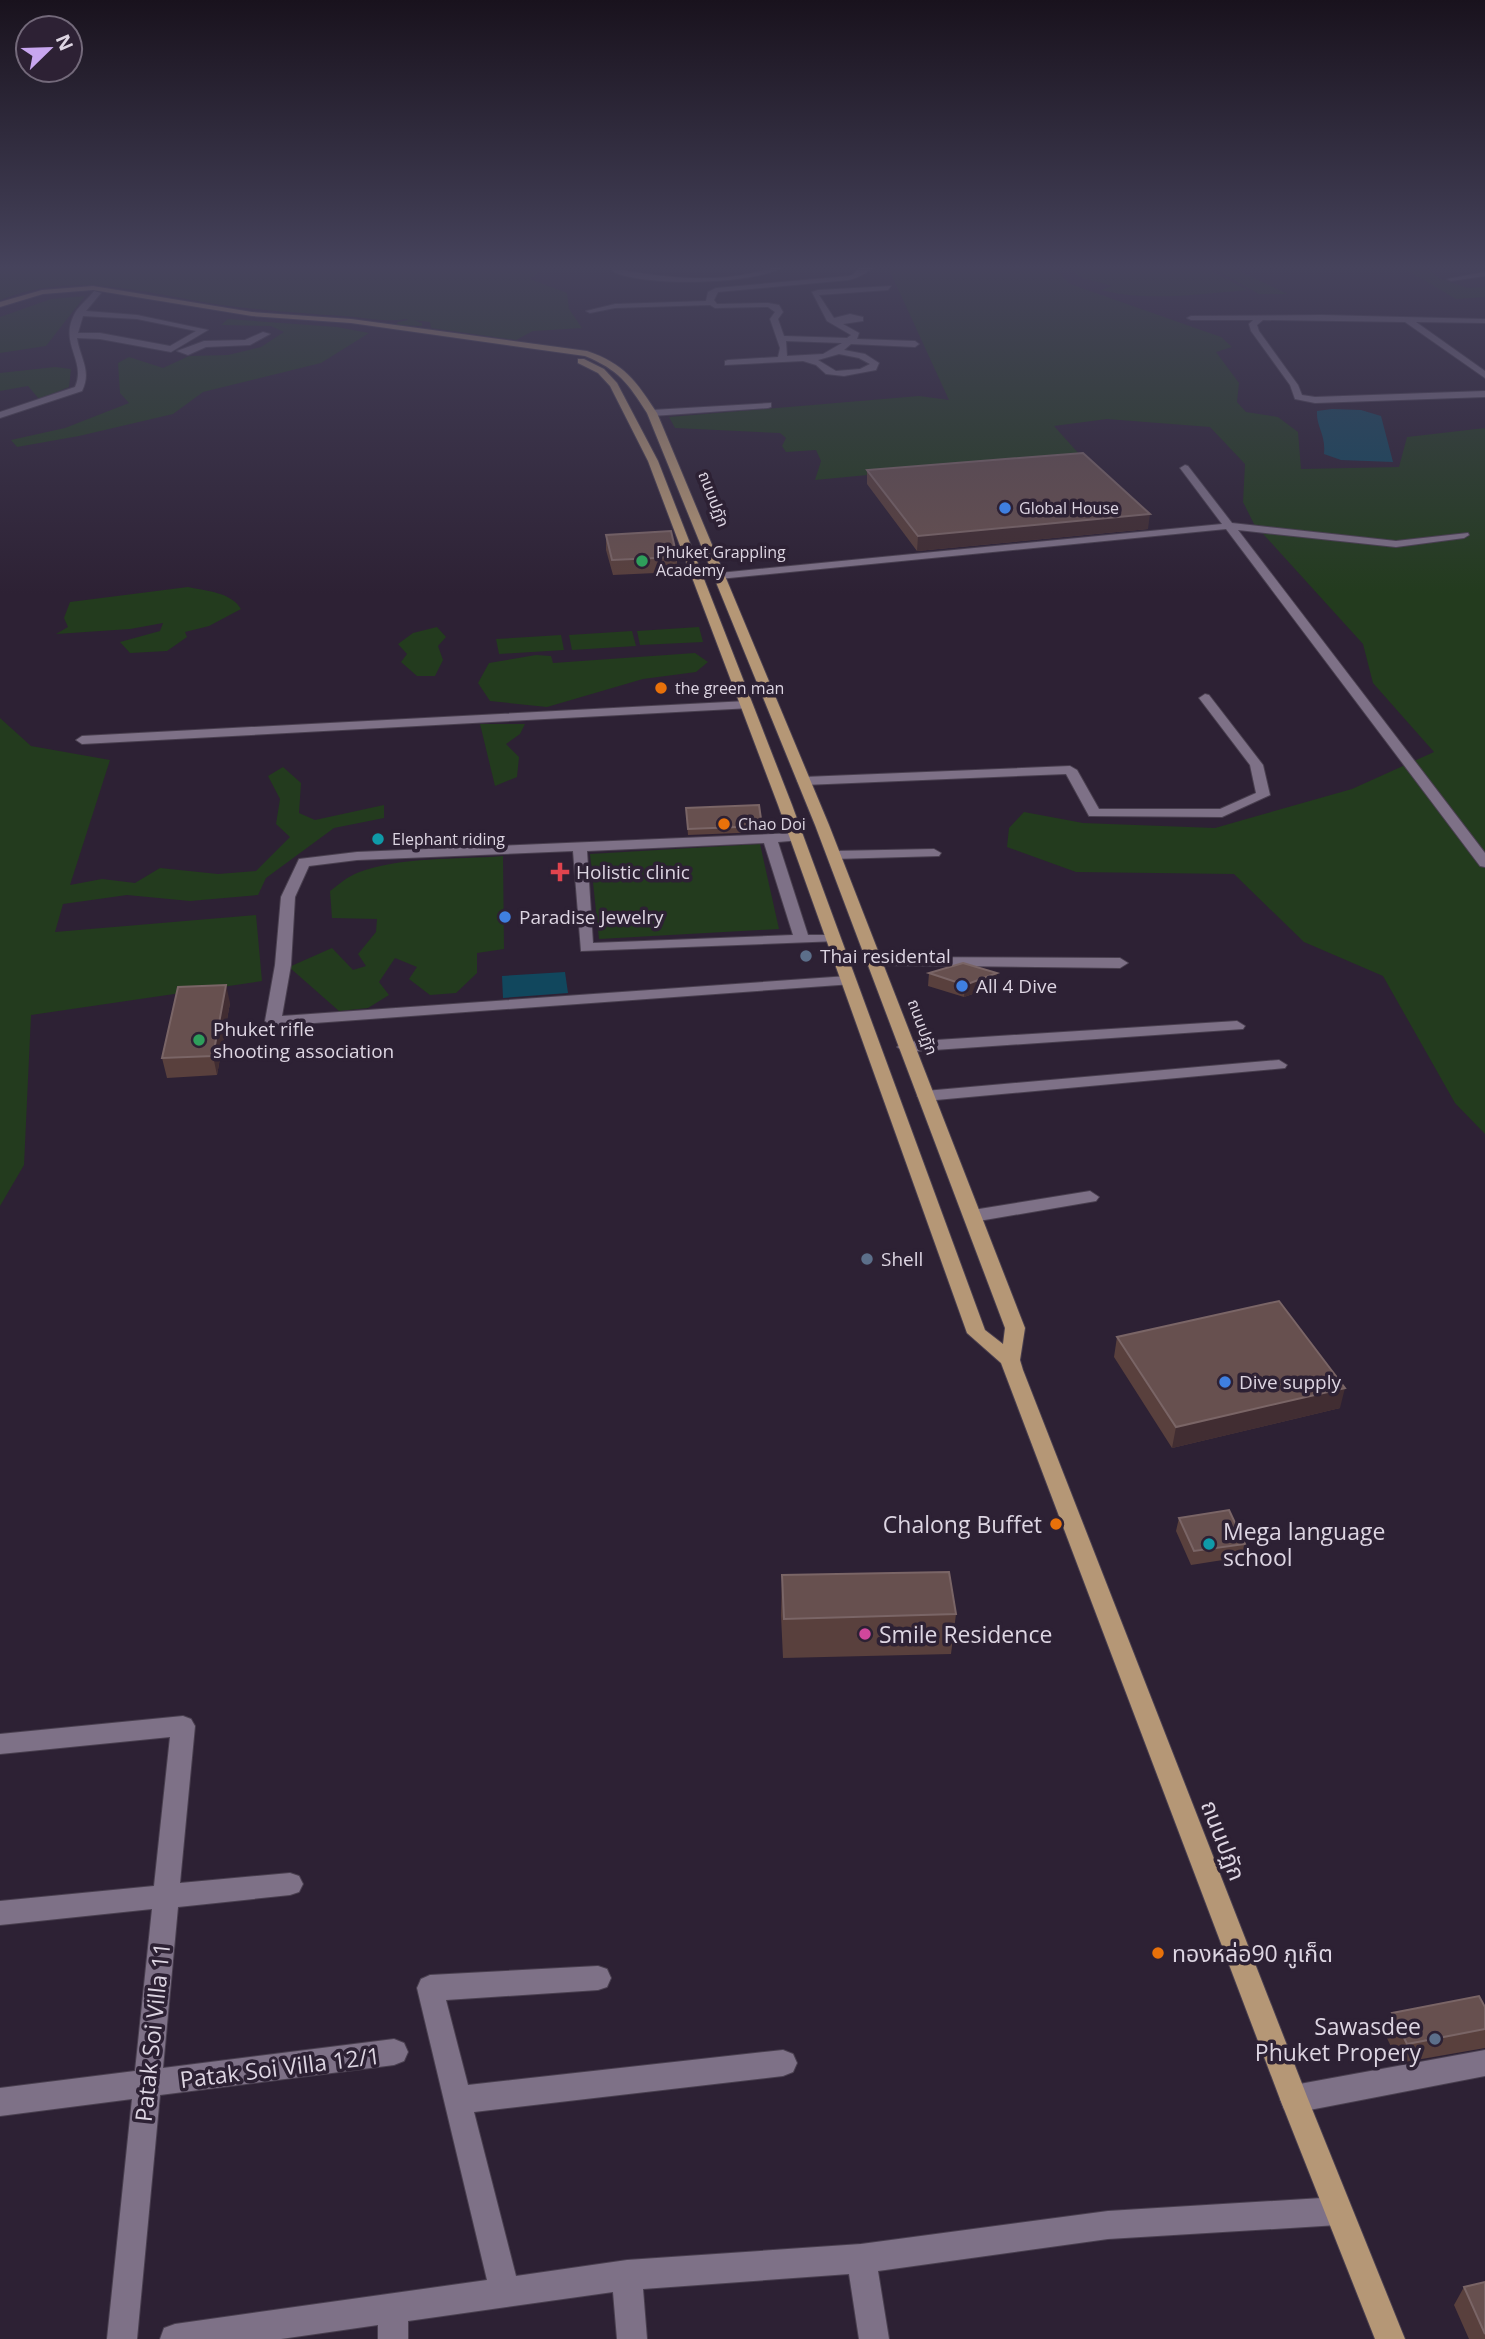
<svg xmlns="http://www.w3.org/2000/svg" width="1485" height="2339" font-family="'Open Sans','Noto Sans Thai',sans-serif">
	<rect width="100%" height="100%" fill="#2d2134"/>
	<!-- green -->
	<path fill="#233b1e" d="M0,267H545L530,279L567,293L569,309L582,328L533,331L516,340L431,328L430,322L414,320L422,323V326L396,325L398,322L408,320L406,319C384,323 365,317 343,316C300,313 258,310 215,304C139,292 76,271 0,300Z
		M888,267H1053L1070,284L1221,337L1232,347L1216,352L1239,383L1237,402L1246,412L1278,417L1298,432L1301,469L1399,467L1407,437L1485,428V1134L1455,1103L1383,976L1304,942L1234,874L1076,872L1007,847L1009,828L1024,812L1083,823L1215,828L1352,789L1434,752L1373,683L1363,644L1254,524L1243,502L1245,464L1210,427L1107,419L1054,426L1080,455L815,480L821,461L816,450L786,452L782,446L786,438L780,433L675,428L669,417L919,396L949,400Z
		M1069,267H1204L1248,290C1201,294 1146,302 1101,290L1112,286L1080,277Z
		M1210,267H1231L1287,294H1259Z
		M1402,267L1427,268L1439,278L1467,288L1485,287V297L1456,299Z
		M85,296L46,346L0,353V317L51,299Z
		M228,319L337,327L369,333L321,363L203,392L173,414L79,436L17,447L11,440L65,428L129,403L120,393L118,363L129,357L163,368L189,356L228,355L261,347L284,332L271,326L221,325Z
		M55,367L71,369L69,387L39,399L28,386L0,391V373Z
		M188,587C206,591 231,592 241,609L209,626L185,632L187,637L167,651L130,653L120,642L160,631L163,623L130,629L56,634L68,627L64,618L70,602Z
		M437,627L446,637L438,646L443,660L435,676H417L401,662L407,654L398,644L413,633Z
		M699,627L703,642L640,645L637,631Z
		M632,631L636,646L572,650L569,635Z
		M561,635L564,650L499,654L496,639Z
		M695,653L708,662L696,672L643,679L547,707L490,701L478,683L489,663L536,655L551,656L553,663Z
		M0,718L31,746L110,760L70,885L102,879L135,883L160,868L218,874L256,871L290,837L276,824L280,799L268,776L283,767L301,783L299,813L315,820L384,805V818L334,828L266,878L258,895L190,901L127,895L63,904L55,932L256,915L262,981L31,1015L24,1165L0,1206Z
		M480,724H525L520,734L506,744L519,757L517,777L495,786Z
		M760,844L779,929L599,939L590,854Z
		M503,856L504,949L477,953V973L456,993L430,995L409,979L417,967L395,958L379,982L389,995L368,1008L339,1011L289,967L332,948L353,970L366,966L358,954L376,932L377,919L332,918L330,891C338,885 347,877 357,873C401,856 456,860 503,856Z"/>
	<!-- water -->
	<path fill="#11475d" d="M1332,409L1361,410L1381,416L1393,462L1341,460L1324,454C1326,434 1316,427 1317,411Z
		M565,972L568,993L503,998L502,976Z"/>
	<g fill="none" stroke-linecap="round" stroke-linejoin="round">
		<!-- minor casing -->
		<g stroke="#493f4f" stroke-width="2">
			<path id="minor" d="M773,267H783C755,285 641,287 612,271L616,269C665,278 725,285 773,267Z
				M860,267H875C867,272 859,278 849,280L718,292L714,300L717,304L768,303L779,305L783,312L778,319L784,336L847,338L851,335L827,321L812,292L818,290L891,286L888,290L819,295L834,318L850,314L863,317V321L843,324L859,333L857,339L915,341L919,344L915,347L851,344L844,350L865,354L879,363L876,370L844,376L826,374L816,365L803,361L725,365V361L728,360L778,357L780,348L770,319L775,312L768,307L715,308L710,305L615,308L590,313L586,311L615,304L706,301L708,292L716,288L849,276L854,274ZM786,341L842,343L823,354L787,356ZM839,354L859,358L870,364L860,369L836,371L818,360Z
				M1485,272V276L1451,281L1447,279Z
				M94,291L101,293L86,311L137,315L208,330L171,352L100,339L77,338C80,358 92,371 82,391L0,418V412L75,387C87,360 58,344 75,313C79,306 89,298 94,291ZM83,316L137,319L196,331L170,346L100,333H78Z
				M1322,315L1485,319V323L1416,322L1485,371V378L1405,322L1263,320L1257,325L1259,331L1298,385L1302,395L1315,397L1485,391V397L1315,403L1295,399L1290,385L1251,331L1249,324L1253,320H1191L1187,318L1191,316Z
				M263,332L270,334L250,345L206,347L188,355L177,351L204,341L245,340Z
				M771,403V407L768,408L652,416L647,413L652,410Z
				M1185,465L1188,466L1232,523L1396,541L1468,533L1469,535L1464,538L1396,547L1238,530L1485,853V867L1480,866L1226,529L719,579L713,576L719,573L1222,524L1180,468Z
				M1205,694L1209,695L1263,765L1270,795L1222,817L1089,816L1066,774L804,785L797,781L804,777L1070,766L1077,770L1099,809H1220L1256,793L1250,765L1199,698Z
				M747,701L751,702V708L82,744L76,740L82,736Z
				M796,833L801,834V840L778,842L808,935H838L840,938L838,941L581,951L573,851L357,860L309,866L295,897L291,965L282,1016L848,976L856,981L853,984L273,1026L265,1021L275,965L281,897L299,859L357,852ZM764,843L793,935L593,943L587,851Z
				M934,849L941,853L939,856L834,859L827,855L834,851Z
				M875,957L1120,958L1128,963L1120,968L870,965L867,962L870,959Z
				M1237,1021L1245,1026L1243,1029L905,1052L897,1047L905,1042Z
				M1279,1060L1287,1065L1285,1068L925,1101L917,1096L925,1091Z
				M1090,1191L1099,1197L1096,1201L973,1222L964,1216L973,1210Z
				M183,1716L191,1719L195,1726L180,1883L290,1873L299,1876L303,1884L299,1892L290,1895L178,1907L163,2068L394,2039L404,2043L408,2052L404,2061L394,2065L160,2095L137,2339H107L132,2099L0,2116V2088L135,2071L152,1909L0,1925V1901L154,1886L170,1737L0,1754V1734Z
				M598,1966L607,1969L611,1978L607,1987L598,1990L446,2000L468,2085L783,2050L793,2054L797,2063L793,2072L783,2076L474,2112L516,2276L627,2260L861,2244L1108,2211L1338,2197L1348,2201L1352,2211L1348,2221L1338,2225L1108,2239L878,2271L889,2339H859L849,2274L643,2289L647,2339H617L613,2292L408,2321V2339H378V2325L281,2339H160L164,2328L175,2324L487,2280L417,1988L421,1979L430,1975Z
				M1485,2050V2076L1294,2113L1284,2109L1280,2099L1284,2089L1294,2085Z"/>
		</g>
		<!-- major casing -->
		<g stroke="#493f4f" stroke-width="2">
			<path id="major" d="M93,286L252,312L351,319L587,351C625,364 636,381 657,413L829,825L1025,1328L1020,1360L1023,1370L1308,2099L1405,2339H1375L1280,2099L1001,1363L967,1333L778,805L648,461L610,386L598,373L578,363V359H584L604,369L617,383L658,461L792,805L985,1330L1003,1344L1005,1328L815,825L647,413C628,383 619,370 585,356L351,323L252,316L93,290L43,294L0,307V302L42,290Z"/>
		</g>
		<!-- minor -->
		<use href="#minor" fill="#7e7187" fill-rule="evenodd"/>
		<!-- major -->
		<use href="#major" fill="#b59776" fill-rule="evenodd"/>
	</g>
	<!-- wall -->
	<path fill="#59403d" d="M867,470L1148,529L917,551L867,484Z
		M606,535L677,557V572L613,575L606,550Z
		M686,808L762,826V832L688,835Z
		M929,973L996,986L964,997L928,986Z
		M230,1003L217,1075L167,1078L162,1058Z
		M1117,1337L1340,1408L1172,1448L1114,1357Z
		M1179,1518L1245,1544L1242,1557L1191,1565L1176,1531Z
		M782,1575L956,1614L951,1654L783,1658L781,1615Z
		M1485,2007V2048L1399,2063L1384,2032L1392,2013Z
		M1485,2282V2339H1469L1454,2305L1464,2287Z"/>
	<!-- shaded-wall -->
	<path fill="#412d32" d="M1150,514L1148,529L917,551L918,536Z
		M997,973L996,986L964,997L965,985Z
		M226,985L230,1003L217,1075L213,1056Z
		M1345,1388L1340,1408L1172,1448L1176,1427Z"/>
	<!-- building -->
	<path fill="#67504f" stroke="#7a6566" stroke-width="2" d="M1083,453L1150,514L918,536L867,470Z
		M671,531L677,557L612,560L606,535Z
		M759,805L762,826L688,829L686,808Z
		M963,963L997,973L965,985L929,973Z
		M226,985L213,1056L162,1058L178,987Z
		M1279,1301L1345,1388L1176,1427L1117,1337Z
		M1229,1510L1245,1544L1194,1551L1179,1518Z
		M949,1572L956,1614L784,1619L782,1575Z
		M1479,1996L1485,2007V2029L1407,2044L1392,2013Z
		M1485,2282V2334L1464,2287Z"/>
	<!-- sky -->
	<linearGradient id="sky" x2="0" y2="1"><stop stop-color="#19121d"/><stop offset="0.45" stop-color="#46435c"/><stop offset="1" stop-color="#46435c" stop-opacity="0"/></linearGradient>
	<rect width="1485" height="594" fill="url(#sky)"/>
	<!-- markers -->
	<g fill="#3f7fe0" stroke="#2d2134" stroke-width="2.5">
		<circle cx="1005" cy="508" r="7"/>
		<circle cx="505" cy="917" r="7"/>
		<circle cx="962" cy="986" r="7"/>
		<circle cx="1225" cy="1382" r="7"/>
	</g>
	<g fill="#2e9e5b" stroke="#2d2134" stroke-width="2.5">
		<circle cx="642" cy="561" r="7"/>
		<circle cx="199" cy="1040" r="7"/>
	</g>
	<g fill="#e8710a" stroke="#2d2134" stroke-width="2.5">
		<circle cx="661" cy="688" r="7"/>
		<circle cx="724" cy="824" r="7"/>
		<circle cx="1056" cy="1524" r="7"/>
		<circle cx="1158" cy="1953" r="7"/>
	</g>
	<g fill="#0f9aa8" stroke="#2d2134" stroke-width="2.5">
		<circle cx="378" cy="839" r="7"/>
		<circle cx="1209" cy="1544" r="7"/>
	</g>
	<path fill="#e0444e" stroke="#2d2134" stroke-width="2.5" d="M556.5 861.5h7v7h7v7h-7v7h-7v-7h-7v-7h7z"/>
	<g fill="#5c6f8a" stroke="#2d2134" stroke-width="2.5">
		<circle cx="806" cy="956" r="7"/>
		<circle cx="867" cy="1259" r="7"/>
		<circle cx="1435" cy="2039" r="7"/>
	</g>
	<circle fill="#d1479c" stroke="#2d2134" stroke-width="2.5" cx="865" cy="1634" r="7"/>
	<g text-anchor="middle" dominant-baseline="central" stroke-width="7" stroke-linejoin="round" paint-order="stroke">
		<!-- far-street labels -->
		<g font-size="16" fill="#ddd5e2" stroke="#2d2134">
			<text transform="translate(714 499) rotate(69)">ถนนปฏัก</text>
			<text transform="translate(923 1027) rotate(70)">ถนนปฏัก</text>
		</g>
		<!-- far-poi labels -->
		<g font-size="16" fill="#ddd5e2" stroke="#2d2134" text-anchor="start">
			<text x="1019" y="508">Global House</text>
			<text x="656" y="552">Phuket Grappling<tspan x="656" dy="18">Academy</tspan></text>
			<text x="675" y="688">the green man</text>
			<text x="738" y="824">Chao Doi</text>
			<text x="392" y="839">Elephant riding</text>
		</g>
		<!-- poi labels -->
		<g font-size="19" fill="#ddd5e2" stroke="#2d2134" text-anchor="start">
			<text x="576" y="872">Holistic clinic</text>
			<text x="519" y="917">Paradise Jewelry</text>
			<text x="820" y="956">Thai residental</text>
			<text x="976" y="986">All 4 Dive</text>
			<text x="213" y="1029">Phuket rifle<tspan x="213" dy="22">shooting association</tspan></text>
			<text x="881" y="1259">Shell</text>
			<text x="1239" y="1382">Dive supply</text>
		</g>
		<!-- near-poi labels -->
		<g font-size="23" fill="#ddd5e2" stroke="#2d2134" text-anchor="start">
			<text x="1042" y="1524" text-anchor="end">Chalong Buffet</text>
			<text x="1223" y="1531">Mega language<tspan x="1223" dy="26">school</tspan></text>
			<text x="879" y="1634">Smile Residence</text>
			<text x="1172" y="1953">ทองหล่อ90 ภูเก็ต</text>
			<text x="1421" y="2026" text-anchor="end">Sawasdee<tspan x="1421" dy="26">Phuket Propery</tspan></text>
		</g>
		<!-- near-street labels -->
		<g font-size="23" fill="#ddd5e2" stroke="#2d2134">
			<text transform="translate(1224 1840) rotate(69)">ถนนปฏัก</text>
			<text transform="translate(152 2032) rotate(-84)">Patak Soi Villa 11</text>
			<text transform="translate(280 2067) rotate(-7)">Patak Soi Villa 12/1</text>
		</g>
	</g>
	<!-- north arrow -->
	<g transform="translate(49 49) rotate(67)"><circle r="33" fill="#2d2134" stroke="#73697a" stroke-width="2"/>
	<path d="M0-5L12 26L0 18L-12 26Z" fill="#c8a6ef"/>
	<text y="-10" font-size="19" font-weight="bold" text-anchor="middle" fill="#ddd5e2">N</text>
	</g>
</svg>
